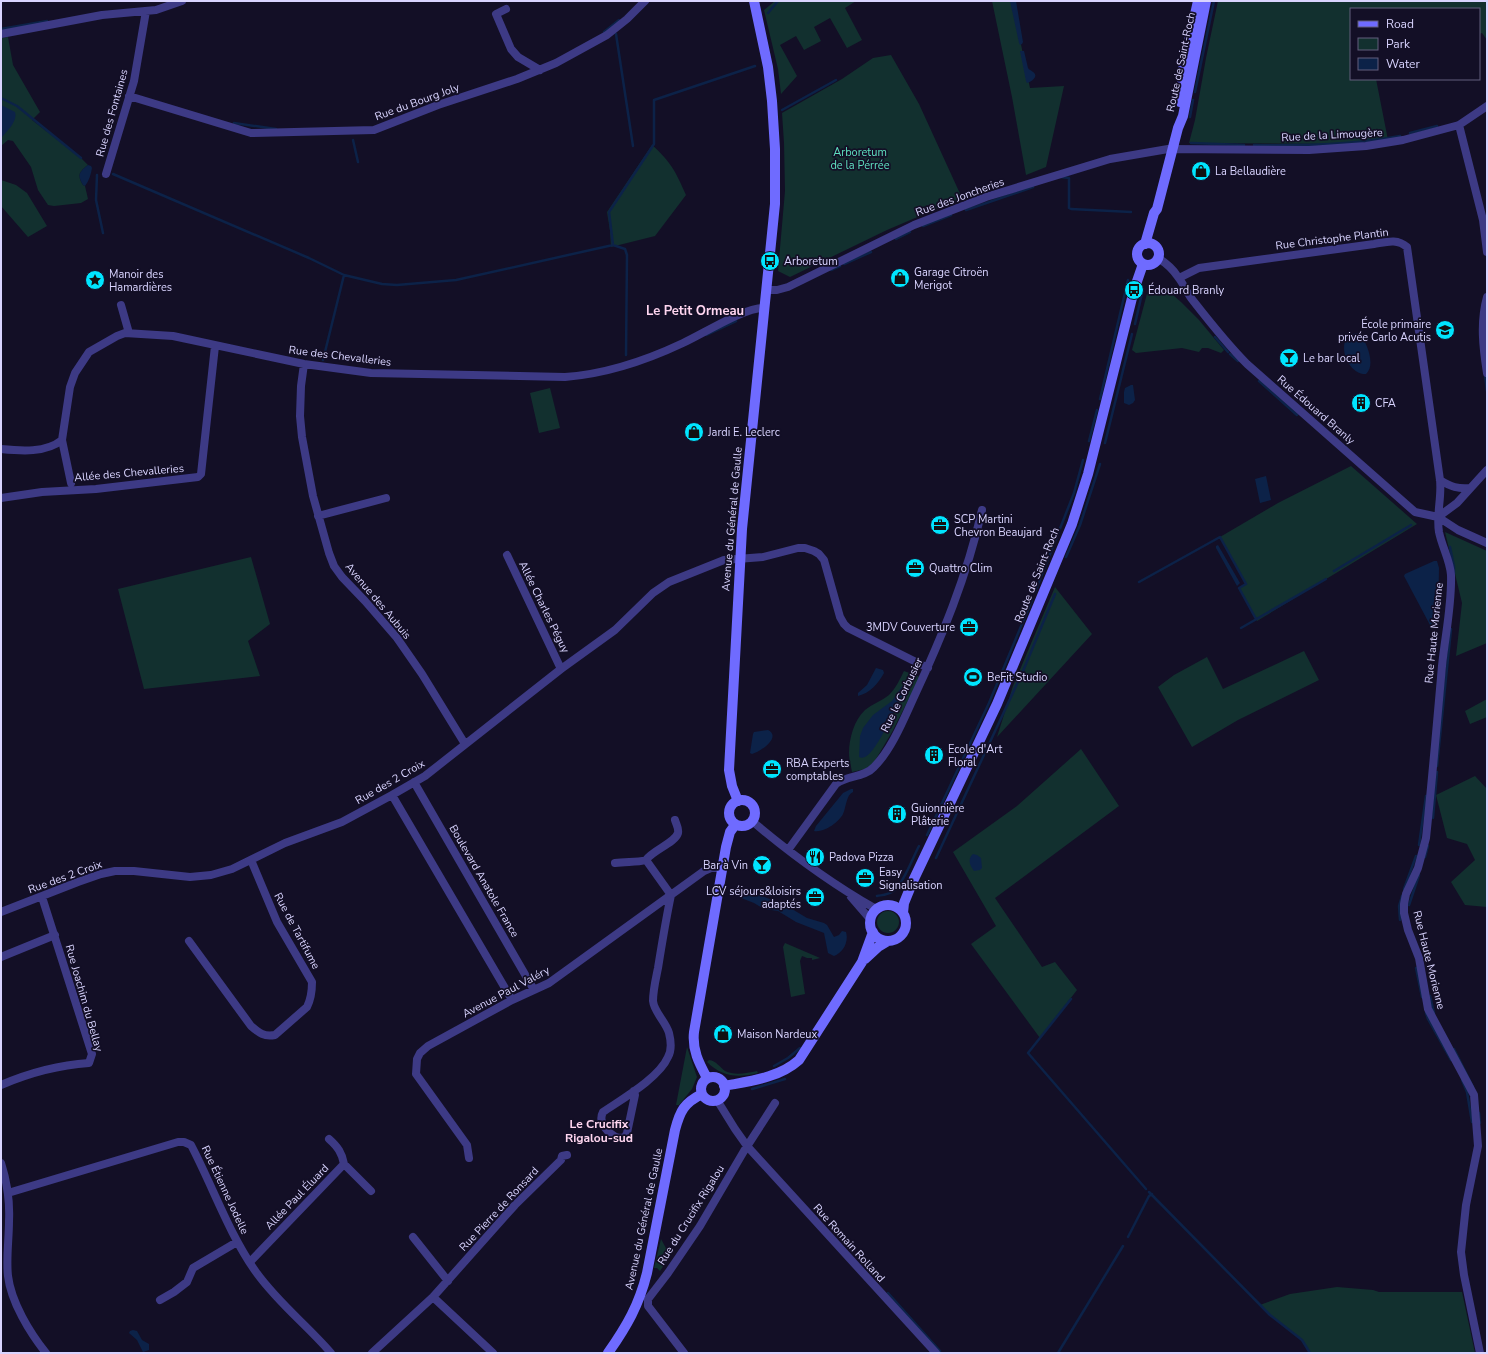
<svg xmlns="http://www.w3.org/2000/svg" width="1488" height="1354" font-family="'Nunito Sans',sans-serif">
	<rect width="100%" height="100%" fill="#130f26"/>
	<!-- green -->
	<path fill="#12302f" d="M775,1H856L845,8L862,40L847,48L830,18L814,27L821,41L804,50L796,36L780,45L797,76L781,94L778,69L764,10Z
		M992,1H1012L1030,88L1064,86L1046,167L1026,175L1012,97Z
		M1218,1H1487V40L1482,33L1479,34V9H1351V79H1376L1388,140L1330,144L1189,143L1195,120L1206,58Z
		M8,37L13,65L40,112L32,120L81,158L88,165C79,172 77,175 83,185L85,186L88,199L81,203L54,206L48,205L38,190L31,167L13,141L8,140L1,146V38Z
		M891,55L919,104L962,198L887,230L790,277L778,271L785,191L784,143L782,113L842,79L873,58Z
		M652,145C671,162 676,172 686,195L655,236L611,247L610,231L607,212Z
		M1,180L16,185L27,193L47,226L28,237L1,206Z
		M1156,288L1160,293L1173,295L1181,302L1199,320L1224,350L1221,353L1208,348H1202L1199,352L1182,348L1136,353L1132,350L1148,290Z
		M550,388L560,428L539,433L530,393Z
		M1351,466L1417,524L1257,621L1239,588L1246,584L1220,537L1278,503Z
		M1445,532L1487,551V643L1456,656L1462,603Z
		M251,557L270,624L248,641L260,676L144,689L118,589Z
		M1055,587L1092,634L997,737L1013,686Z
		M1304,651L1319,680L1238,720L1192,747L1158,687L1174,675L1207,657L1223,689Z
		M904,671L920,677L892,732L873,764L865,769L852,772C851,766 849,759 849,753C849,739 854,720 865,710C872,704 882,701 889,695C896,688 900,679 904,671Z
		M1487,699V717L1470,724L1465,711Z
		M1081,749L1119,806L995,898L1042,967L1055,962L1077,990L1040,1038L971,944L996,926L953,852L1017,806Z
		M1475,776L1487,789V907L1465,905L1451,882L1475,860L1467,844L1447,838L1436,795Z
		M877 922a11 11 0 1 1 22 0a11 11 0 1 1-22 0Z
		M785,943L820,958L812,960V958H807L802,956L800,961L805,994L791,997L783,947Z
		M687,1047L697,1077L692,1089L679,1105H676Z
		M709,1060C716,1061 720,1067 725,1071C735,1076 747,1073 757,1071L758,1073C738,1078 722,1077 707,1062Z
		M661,1239L667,1250L672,1253L660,1271L657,1268H654Z
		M1337,1287L1373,1290L1379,1292H1462L1475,1353H1310L1302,1340L1270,1315L1260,1305L1290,1294Z"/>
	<!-- water -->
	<path fill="#0c2248" d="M1010,1H1016L1023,42L1022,44L1020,45L1019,43Z
		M1020,51H1024L1028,68C1029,70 1031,70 1033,72C1039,76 1032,82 1027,83L1026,81Z
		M1,105L15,112C18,121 7,131 1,138Z
		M88,165L91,166L92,168C91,174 89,181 85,186L83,185C77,175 79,172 88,165Z
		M1356,333L1360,334C1367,343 1376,365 1366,374C1347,375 1333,338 1356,333Z
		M1131,385H1133L1135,400L1133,403L1129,405L1124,403V392L1125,388Z
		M1266,476L1271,500L1260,503L1255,479Z
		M1218,545L1240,583L1237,586L1216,548V546Z
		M1434,561H1437L1439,568L1438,621L1431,625H1430L1404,576L1405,574Z
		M876,668L883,670L884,673C878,684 870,693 858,696V693L867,685Z
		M902,686H906V688C899,701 877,752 865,757C862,758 861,758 859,757L860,736L863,728L873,715L892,701Z
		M768,730C782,737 760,752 752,754L750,753L753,734L754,732Z
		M851,789H853V792C846,795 846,808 843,814C839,822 824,833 814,831L816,826L843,793Z
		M973,854L977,855L981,858L982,868L980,870L974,871C970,866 967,859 973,854Z
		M739,887L787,906L807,918L824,923L827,925L834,937L839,935L842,931L846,932C849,942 843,953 834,956L828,953L824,933L796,922L778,911L764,909L754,903L736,896L734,894V890Z
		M133,1330L137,1331L142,1340L149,1344V1350L143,1352L137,1340L129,1333L130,1331Z"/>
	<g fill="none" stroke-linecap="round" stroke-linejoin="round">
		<!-- stream -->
		<path stroke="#0c2248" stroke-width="2.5" d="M768,13L778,1
			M1,29L47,21
			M604,32L619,20
			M616,34L633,146
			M1195,92L1214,1
			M1,98L17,106L81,158
			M782,110L836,80
			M1190,117L1193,100
			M234,123L276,129
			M1410,133L1437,126
			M353,140L358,162
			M1191,143L1244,145
			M1254,145C1303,146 1352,145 1400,136
			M113,174L309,258L344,275L382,284L397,285L456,280L613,245L609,212L654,144V100L755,66
			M97,175L96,200L103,233
			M1061,177L1069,178V208L1071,209L1131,212
			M966,210L1033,187
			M923,226L951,215
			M896,239L910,232
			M613,245L625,249L627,255L626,355
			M844,264L871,252
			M831,270L840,266
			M1135,324L1143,289
			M706,335L736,321
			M1215,337L1228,352
			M1230,354L1238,361
			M323,360L344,275
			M1485,375L1487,391
			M1259,381L1297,415
			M1100,399L1128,280
			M1089,441L1097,410
			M1105,443L1132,334
			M1450,547L1454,567V574
			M1066,557L1080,525L1100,464
			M1334,571L1411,525
			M1139,582L1220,537L1246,584L1239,588L1256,619
			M1035,592L1074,493L1083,460
			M1241,628L1326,579
			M1437,766L1451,629
			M1433,818L1437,772
			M927,835L989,703L1032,600
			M1419,845L1426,796
			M1425,857L1428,846
			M936,858L1023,671L1055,594
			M1404,889L1416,856
			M877,896C882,895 887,895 892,892C903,885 913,857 919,846
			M1409,905L1419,875
			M1400,920L1399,906L1402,896
			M1416,968L1422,997
			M1430,996L1434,1013
			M1071,999L1028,1053L1146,1189
			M1426,1013L1428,1019L1451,1060
			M1454,1049L1473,1087
			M774,1066L788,1058L800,1048
			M1462,1080L1467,1092L1472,1122
			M752,1089L785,1079
			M1479,1113L1480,1123
			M1149,1192L1270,1315L1302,1340L1310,1353
			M1128,1237L1149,1196L1152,1194
			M888,1293L940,1351
			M1058,1353L1123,1246"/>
		<!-- street -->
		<path stroke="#3d3a85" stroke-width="8" d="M506,9L496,14L511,49L518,57L540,70
			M1,34L102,15L156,10L182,1
			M129,96L251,133L374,130L438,105L517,79L556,63L607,35L627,19L645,1
			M1459,125L1483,220L1487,252
			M106,174L134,81L146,11
			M1158,258C1166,263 1173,269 1178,277C1183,283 1186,291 1191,298C1209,321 1226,343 1247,364L1415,512L1438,517L1458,530L1487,543
			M1179,278L1199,268L1374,244C1386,242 1397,238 1407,247L1440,480C1442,497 1436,515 1439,532C1442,547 1450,560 1451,575C1452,605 1445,636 1442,666C1437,723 1432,781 1426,838L1418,868L1406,894L1404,904V913L1408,930L1419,958L1428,1009L1474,1095L1478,1146L1466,1205L1461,1252L1464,1275L1480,1353
			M766,290H777L788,287L914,225L986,197L1110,159L1168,149L1309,150L1366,146L1403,140L1459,125L1487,106
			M1487,297C1480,322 1483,348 1487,373
			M121,305L129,333
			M304,364L301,386L300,416L302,437L313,496L329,553L334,566L342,577L365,601L397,638L422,674L465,744
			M62,440L71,483
			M1,449C21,451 46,453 62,440L70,387L75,373L89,352L117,336L125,333L173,336L304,364L371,373L565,377C606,374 647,360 683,343C703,334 745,307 764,308
			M1440,480C1451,487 1458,489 1470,488
			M1,498L42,492L96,489L198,477L201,474L215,346
			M318,516L386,498
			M1438,517L1457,503L1487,470
			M507,555L561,669
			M414,782L534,990
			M392,795L512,1000
			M752,821C791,854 832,884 876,909
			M788,850L836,784C847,775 864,778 874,767C891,750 903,721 913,699C942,637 967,576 982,510
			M646,860C653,850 675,843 678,833C679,828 676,824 675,820
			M615,863C626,861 636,863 646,860L671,895C666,919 662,943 658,968C656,978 653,990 653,1001C654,1012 666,1022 669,1033C671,1041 672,1050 668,1057C659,1078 622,1099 603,1112C597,1123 609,1134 618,1138L625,1137L627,1133L635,1095L634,1091
			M851,897L870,919
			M1,912L78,882L101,874L115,871H134L190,877L211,875L232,869L285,843L342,822L392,795L425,776L561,669L615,630L653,593L669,582L724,560L763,557L798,548H805L814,551L819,554L824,560L840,617L844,624L848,628L928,668
			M189,941L251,1026C259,1033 264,1037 275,1035L307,1007C311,999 312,991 312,982L277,922L251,860
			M1,957L55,935
			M1,1085C29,1073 59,1065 89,1063L92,1054L42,897
			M717,1100L735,1129L747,1146L936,1353
			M329,1139C338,1147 342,1153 344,1164
			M469,1158L467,1145L416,1074L417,1059L420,1053L428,1046L512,1000L549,983L704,871L711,868H722
			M1,1163C7,1182 10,1201 9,1221C9,1239 6,1258 8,1276C11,1302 30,1333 46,1353
			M8,1193L178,1142H184L191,1145C213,1187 229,1234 256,1272C278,1303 307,1325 331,1353
			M413,1237L448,1281
			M250,1262L344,1164L371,1191
			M433,1297L493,1353
			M160,1300L174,1292L187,1282L193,1268L237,1242
			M372,1353L433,1297L515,1205L561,1160L562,1156L567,1155
			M684,1353L648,1306V1299L668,1273L700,1226L744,1151L775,1103"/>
		<!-- secondary -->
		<path stroke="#6f6bff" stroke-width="10" d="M1180,102L1184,63L1198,1
			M1137 254a11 11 0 1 1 22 0a11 11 0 1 1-22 0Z
			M1145,244L1154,213L1157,209L1178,128L1183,116L1206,1
			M729 813a13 13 0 1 1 26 0a13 13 0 1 1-26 0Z
			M738,801L732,786L729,770L742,529L775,204V149L772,101L768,67L754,1
			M870 923a18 18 0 1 1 36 0a18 18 0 1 1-36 0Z
			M903,913L904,903L913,881L997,704L1072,524L1088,474L1134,290L1143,264
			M865,959L878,947L888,941
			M701 1089a12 12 0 1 1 24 0a12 12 0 1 1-24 0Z
			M707,1078C699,1063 692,1050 694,1032L726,847L730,832L735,825
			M724,1086C750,1081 779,1078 799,1060L862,962L873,932
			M608,1353C627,1326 639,1305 647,1273L675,1130C680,1111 684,1103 702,1094"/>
	</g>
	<!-- icons -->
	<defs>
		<g id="shop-disc" transform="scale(1)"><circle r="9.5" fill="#00e5ff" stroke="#130f26"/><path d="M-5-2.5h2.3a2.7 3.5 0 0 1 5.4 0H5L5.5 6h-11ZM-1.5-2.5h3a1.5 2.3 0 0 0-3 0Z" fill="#111"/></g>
		<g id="bus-disc" transform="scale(1)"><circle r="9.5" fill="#00e5ff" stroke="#130f26"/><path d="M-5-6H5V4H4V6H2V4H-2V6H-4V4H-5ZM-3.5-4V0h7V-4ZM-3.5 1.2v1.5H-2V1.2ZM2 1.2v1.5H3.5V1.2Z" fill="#111"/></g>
		<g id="sight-disc" transform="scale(1)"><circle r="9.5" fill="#00e5ff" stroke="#130f26"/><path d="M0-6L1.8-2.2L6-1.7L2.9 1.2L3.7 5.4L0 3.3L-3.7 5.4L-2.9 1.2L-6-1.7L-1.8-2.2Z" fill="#111"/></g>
		<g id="school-disc" transform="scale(1)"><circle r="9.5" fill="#00e5ff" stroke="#130f26"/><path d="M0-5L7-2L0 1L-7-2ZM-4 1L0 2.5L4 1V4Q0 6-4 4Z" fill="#111"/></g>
		<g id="bar-disc" transform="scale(1)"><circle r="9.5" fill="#00e5ff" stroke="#130f26"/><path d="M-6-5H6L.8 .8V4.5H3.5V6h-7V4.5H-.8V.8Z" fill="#111"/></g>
		<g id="building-disc" transform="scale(1)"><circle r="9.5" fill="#00e5ff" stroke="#130f26"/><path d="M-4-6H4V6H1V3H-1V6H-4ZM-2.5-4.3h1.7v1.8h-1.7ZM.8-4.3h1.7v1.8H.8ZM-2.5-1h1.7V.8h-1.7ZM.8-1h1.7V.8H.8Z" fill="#111"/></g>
		<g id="office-disc" transform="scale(1)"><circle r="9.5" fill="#00e5ff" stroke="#130f26"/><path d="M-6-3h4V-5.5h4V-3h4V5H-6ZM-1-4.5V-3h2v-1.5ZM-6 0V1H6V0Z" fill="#111"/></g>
		<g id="stadium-disc" transform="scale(1)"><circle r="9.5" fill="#00e5ff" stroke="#130f26"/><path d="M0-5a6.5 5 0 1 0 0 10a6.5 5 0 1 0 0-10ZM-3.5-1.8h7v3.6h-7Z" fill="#111"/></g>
		<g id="restaurant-disc" transform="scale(1)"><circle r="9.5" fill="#00e5ff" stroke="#130f26"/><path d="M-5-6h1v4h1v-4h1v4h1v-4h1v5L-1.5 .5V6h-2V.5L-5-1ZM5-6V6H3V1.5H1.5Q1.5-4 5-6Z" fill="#111"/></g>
	</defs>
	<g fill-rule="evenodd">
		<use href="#shop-disc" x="1201" y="171"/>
		<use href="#bus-disc" x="770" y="261"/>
		<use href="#shop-disc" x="900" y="278"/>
		<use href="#sight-disc" x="95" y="280"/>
		<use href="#bus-disc" x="1134" y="290"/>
		<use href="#school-disc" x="1445" y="330"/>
		<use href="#bar-disc" x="1289" y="358"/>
		<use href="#building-disc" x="1361" y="403"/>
		<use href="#shop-disc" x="694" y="432"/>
		<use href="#office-disc" x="940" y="525"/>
		<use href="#office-disc" x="915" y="568"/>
		<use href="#office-disc" x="969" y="627"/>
		<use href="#stadium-disc" x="973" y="677"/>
		<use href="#building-disc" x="934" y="755"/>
		<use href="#office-disc" x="772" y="769"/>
		<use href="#building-disc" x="897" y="814"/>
		<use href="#restaurant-disc" x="815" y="857"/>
		<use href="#bar-disc" x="762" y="865"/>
		<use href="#office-disc" x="865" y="878"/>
		<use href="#office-disc" x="815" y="897"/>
		<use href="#shop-disc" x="723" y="1034"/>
	</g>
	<g text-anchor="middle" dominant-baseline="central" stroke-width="3.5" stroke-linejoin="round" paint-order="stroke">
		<!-- street labels -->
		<g font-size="11" fill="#d9d4ff" stroke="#130f26">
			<text transform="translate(1181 62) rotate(-78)">Route de Saint-Roch</text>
			<text transform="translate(417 102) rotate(-20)">Rue du Bourg Joly</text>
			<text transform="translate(112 113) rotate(-74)">Rue des Fontaines</text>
			<text transform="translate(1332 135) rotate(-3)">Rue de la Limougère</text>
			<text transform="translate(960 197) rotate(-20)">Rue des Joncheries</text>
			<text transform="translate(1332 239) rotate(-7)">Rue Christophe Plantin</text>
			<text transform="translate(340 356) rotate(7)">Rue des Chevalleries</text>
			<text transform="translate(1316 410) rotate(41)">Rue Édouard Branly</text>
			<text transform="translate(129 473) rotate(-5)">Allée des Chevalleries</text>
			<text transform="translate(732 519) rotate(-85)">Avenue du Général de Gaulle</text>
			<text transform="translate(1037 575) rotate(-68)">Route de Saint-Roch</text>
			<text transform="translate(378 601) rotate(50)">Avenue des Aubuis</text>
			<text transform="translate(544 607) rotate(64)">Allée Charles Péguy</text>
			<text transform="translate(1434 633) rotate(-84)">Rue Haute Morienne</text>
			<text transform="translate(902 695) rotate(-64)">Rue le Corbusier</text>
			<text transform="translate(390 782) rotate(-30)">Rue des 2 Croix</text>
			<text transform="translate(65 877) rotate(-20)">Rue des 2 Croix</text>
			<text transform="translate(484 881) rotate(60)">Boulevard Anatole France</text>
			<text transform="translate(297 931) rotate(62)">Rue de Tartifume</text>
			<text transform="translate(1429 960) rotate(76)">Rue Haute Morienne</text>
			<text transform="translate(506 992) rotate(-28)">Avenue Paul Valéry</text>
			<text transform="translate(84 998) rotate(74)">Rue Joachim du Bellay</text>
			<text transform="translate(225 1190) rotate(65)">Rue Étienne Jodelle</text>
			<text transform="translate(297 1197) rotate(-46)">Allée Paul Éluard</text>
			<text transform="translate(499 1209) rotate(-47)">Rue Pierre de Ronsard</text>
			<text transform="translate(691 1215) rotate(-58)">Rue du Crucifix Rigalou</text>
			<text transform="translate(644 1219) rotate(-78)">Avenue du Général de Gaulle</text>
			<text transform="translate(849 1243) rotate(48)">Rue Romain Rolland</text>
		</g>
		<!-- park labels -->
		<g font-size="11" fill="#5fe0c0" stroke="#130f26">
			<text x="860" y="152">Arboretum<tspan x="860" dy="13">de la Pérrée</tspan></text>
		</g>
		<!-- poi labels -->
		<g font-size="11" fill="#d9d4ff" stroke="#130f26" text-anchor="start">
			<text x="1215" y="171">La Bellaudière</text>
			<text x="784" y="261">Arboretum</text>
			<text x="914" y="272">Garage Citroën<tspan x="914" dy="13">Merigot</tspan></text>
			<text x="109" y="274">Manoir des<tspan x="109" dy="13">Hamardières</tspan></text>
			<text x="1148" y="290">Édouard Branly</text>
			<text x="1431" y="324" text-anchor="end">École primaire<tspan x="1431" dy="13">privée Carlo Acutis</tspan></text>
			<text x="1303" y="358">Le bar local</text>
			<text x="1375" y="403">CFA</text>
			<text x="708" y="432">Jardi E. Leclerc</text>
			<text x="954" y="519">SCP Martini<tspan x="954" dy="13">Chevron Beaujard</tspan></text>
			<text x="929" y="568">Quattro Clim</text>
			<text x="955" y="627" text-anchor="end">3MDV Couverture</text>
			<text x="987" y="677">BeFit Studio</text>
			<text x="948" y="749">Ecole d'Art<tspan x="948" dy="13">Floral</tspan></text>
			<text x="786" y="763">RBA Experts<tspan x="786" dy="13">comptables</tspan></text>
			<text x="911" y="808">Guionnière<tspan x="911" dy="13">Plâterie</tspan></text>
			<text x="829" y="857">Padova Pizza</text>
			<text x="748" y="865" text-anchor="end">Bar à Vin</text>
			<text x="879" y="872">Easy<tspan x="879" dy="13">Signalisation</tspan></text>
			<text x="801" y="891" text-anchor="end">LCV séjours&amp;loisirs<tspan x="801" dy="13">adaptés</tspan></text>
			<text x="737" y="1034">Maison Nardeux</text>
		</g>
		<!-- neighbourhood labels -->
		<g font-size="12" font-weight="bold" fill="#ffd6f0" stroke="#130f26">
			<text x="599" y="1124">Le Crucifix<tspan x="599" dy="14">Rigalou-sud</tspan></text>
		</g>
		<!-- quarter labels -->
		<g font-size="13" font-weight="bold" fill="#ffd6f0" stroke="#130f26">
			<text x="695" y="311">Le Petit Ormeau</text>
		</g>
	</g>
	<!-- border -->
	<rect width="1488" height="1354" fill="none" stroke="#d9d4ff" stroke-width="4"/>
	<!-- legend -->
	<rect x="1350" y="8" width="130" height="72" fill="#130f26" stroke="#625e7d"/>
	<rect x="1358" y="21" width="20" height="6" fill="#6f6bff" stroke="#625e7d"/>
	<text x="1386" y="28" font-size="12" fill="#d9d4ff">Road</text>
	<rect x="1358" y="38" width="20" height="12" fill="#12302f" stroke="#625e7d"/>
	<text x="1386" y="48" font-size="12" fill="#d9d4ff">Park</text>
	<rect x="1358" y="58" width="20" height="12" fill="#0c2248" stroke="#625e7d"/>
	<text x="1386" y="68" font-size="12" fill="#d9d4ff">Water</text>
</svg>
